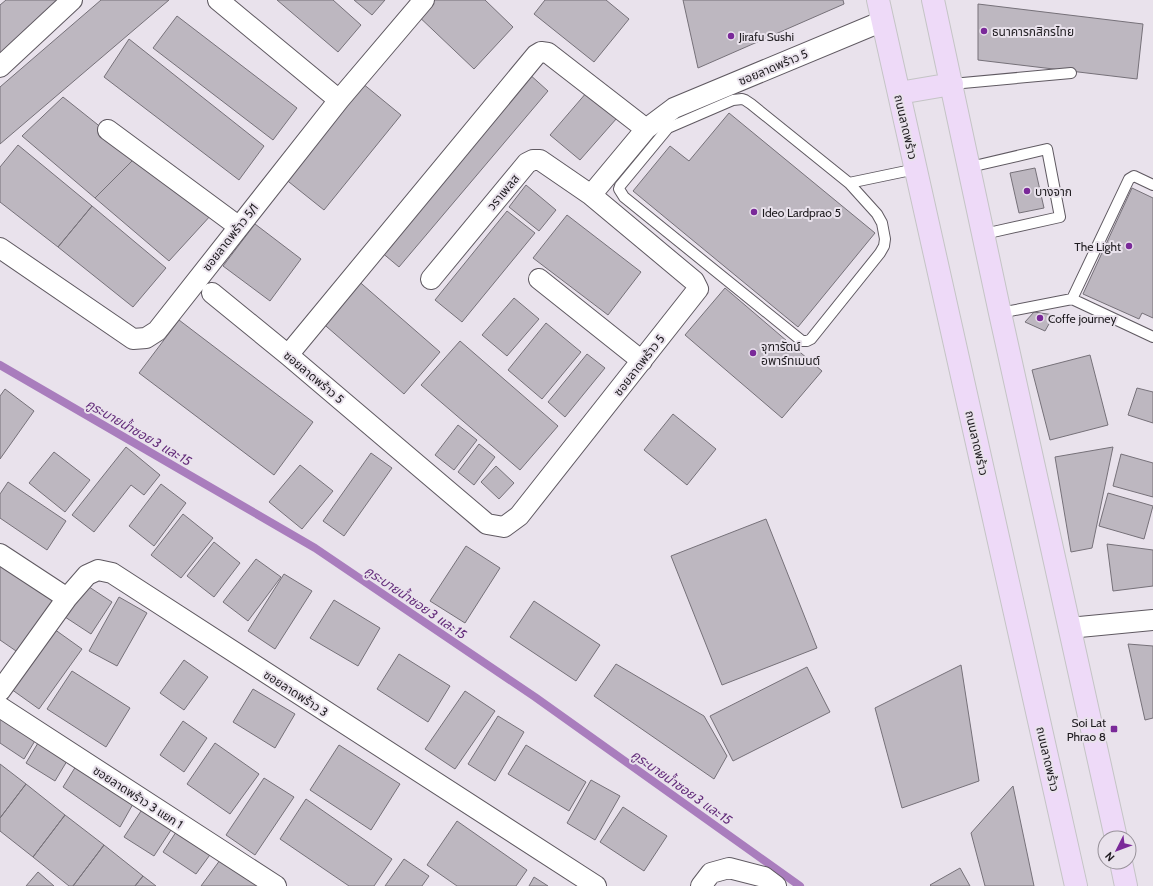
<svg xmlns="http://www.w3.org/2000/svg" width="1153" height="886" font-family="Cabin,'Noto Sans Thai',sans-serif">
	<rect width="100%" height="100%" fill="#e9e2ec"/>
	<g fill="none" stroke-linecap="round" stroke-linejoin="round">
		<!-- stream -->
		<path stroke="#a97dbd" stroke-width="8" d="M0,365L315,548L535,697L800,886"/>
	</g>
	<!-- building -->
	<path fill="#bdb7c0" stroke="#767179" d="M6,0H69L0,59V5Z
		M101,0H169L0,144V87Z
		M277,0H333L361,25L338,52Z
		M354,0H385L372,15Z
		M425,0H485L513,27L474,69L414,12Z
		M545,0H606L629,19L594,62L534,14Z
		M683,0H843L844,4L698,68Z
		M978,4L1143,24L1137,79L978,60Z
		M177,16L297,108L273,140L153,48Z
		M129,39L264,146L239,180L104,77Z
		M528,73L548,91L399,267L380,251Z
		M362,83L401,115L324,210L284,178Z
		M587,92L617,118L580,160L550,135Z
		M63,97L137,156L95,198L22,136Z
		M729,113L875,233L798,327L633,191L670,146L689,161Z
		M18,145L92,206L58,247L0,202V167Z
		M137,156L212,214L169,261L95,198Z
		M1035,168L1044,208L1019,213L1010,173Z
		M526,185L556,210L539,231L509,207Z
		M1132,188L1153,198V318L1142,313L1139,319L1083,294Z
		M92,206L166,268L133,307L58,247Z
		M507,211L535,233L462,322L435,300Z
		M567,215L641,272L608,315L533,258Z
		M255,224L301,259L270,301L223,266Z
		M355,278L440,352L404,394L319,320Z
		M725,288L822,371L782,418L685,335Z
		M514,298L539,319L507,356L482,335Z
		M1034,312L1054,315L1045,331L1025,322Z
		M179,320L313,422L274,475L139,373Z
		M546,323L581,352L542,399L508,370Z
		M460,341L558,426L520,470L421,385Z
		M587,354L605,368L565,417L548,402Z
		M1090,355L1108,425L1050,440L1032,370Z
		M1137,388L1153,392V423L1128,415Z
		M5,389L34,411L0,459V396Z
		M673,414L716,449L687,485L644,450Z
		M458,425L477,440L454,470L435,455Z
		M479,444L495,457L474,485L458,472Z
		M126,447L160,475L144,495L131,485L94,532L72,515Z
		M1113,447L1092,548L1071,552L1055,457Z
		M54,452L90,480L65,512L29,483Z
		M371,453L392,468L344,536L323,521Z
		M1121,454L1153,463V497L1113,486Z
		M300,465L333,491L302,529L269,502Z
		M496,466L514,483L499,499L481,482Z
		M8,482L66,521L47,550L0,518V494Z
		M161,484L186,503L154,546L129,526Z
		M1108,493L1153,506L1144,539L1099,526Z
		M183,514L213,538L181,578L151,555Z
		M766,519L817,648L722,685L671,556Z
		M214,542L240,563L214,597L187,576Z
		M1107,544L1153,550V586L1113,591Z
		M466,546L500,568L465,623L430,601Z
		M256,559L281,577L248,621L223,602Z
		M0,562L55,598L19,653L0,640Z
		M284,574L312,591L275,649L248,631Z
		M83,583L112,602L91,634L62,615Z
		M119,597L147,613L117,666L89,651Z
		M334,600L380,628L358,666L310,638Z
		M534,601L600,645L576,681L510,637Z
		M54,629L82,649L39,709L11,689Z
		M1128,644L1153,646V718L1145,720Z
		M399,654L450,686L428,722L377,689Z
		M184,660L208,677L184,710L160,693Z
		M616,664L704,716L727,756L714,779L594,696Z
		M961,665L979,781L902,808L875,708Z
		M807,667L830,712L733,761L710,716Z
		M72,671L130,708L106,747L47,709Z
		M253,689L295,714L275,748L233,722Z
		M465,691L495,711L455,769L425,749Z
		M0,716L36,739L24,759L0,743Z
		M498,716L524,732L495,781L468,764Z
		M183,721L207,738L184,772L160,755Z
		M38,743L67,761L55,781L26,763Z
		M215,743L259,774L230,814L187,784Z
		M339,745L400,784L371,830L310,790Z
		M526,745L586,782L569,811L508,774Z
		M0,764L26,784L0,818Z
		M76,766L133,804L120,827L63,787Z
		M264,778L294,797L255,855L226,835Z
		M591,780L620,796L595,840L567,823Z
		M26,784L65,815L33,857L0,831V818Z
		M1013,786L1034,886H985L971,833Z
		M306,799L392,859L374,886H349L280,839Z
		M623,807L667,836L644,871L600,842Z
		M143,808L173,827L154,856L124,837Z
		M65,815L104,845L73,886H69L33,857Z
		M457,821L527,870L516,886H457L427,865Z
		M178,829L212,852L196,874L163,852Z
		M104,845L143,876L135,886H73Z
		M223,856L263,886H201Z
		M404,859L429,876L422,886H385Z
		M960,868L970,886H931L930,885Z
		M38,872L54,886H26Z
		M143,876L156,886H135Z
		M534,877L548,886H529Z"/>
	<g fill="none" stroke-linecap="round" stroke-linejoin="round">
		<!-- service casing -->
		<g stroke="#5f5961" stroke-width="12">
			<path id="service" d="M952,84L1071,73
				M742,99L745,100L751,104L849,183L877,214L882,223L885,239L884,246L880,253L811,339L807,341H802L624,197L619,189L620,186L668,128L733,100Z
				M970,167L1047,149L1060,217L984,234
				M849,183L916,169
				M1072,299L1129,179L1134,176L1153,185
				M1000,313L1072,299L1153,337"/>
		</g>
		<!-- minor casing -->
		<g stroke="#5f5961" stroke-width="22">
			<path id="minor" d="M218,0L339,100
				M0,67L72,0
				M108,130L238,226
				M591,195L646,129L674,108L883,21
				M0,248L133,339L146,338L157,331L339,100L424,0
				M539,279L642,361
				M212,293L288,355L487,524L504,527L519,516L698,289L694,281L591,195L540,160H533L527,163L431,279
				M288,355L536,55L541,52L548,53L646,129
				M0,554L67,598L87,575L98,570L112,573L596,886
				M1069,628L1153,620
				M0,691L67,598
				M0,707L276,886
				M701,886L711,873L729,868L764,877L776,886"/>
		</g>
		<!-- primary casing -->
		<g stroke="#c4c4c5" stroke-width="24">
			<path id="primary" d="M878,0L1008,582L1076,886
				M933,0L1000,313L1116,838
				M899,93L952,84
				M1121,862L1126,886"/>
		</g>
		<!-- service -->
		<use href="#service" stroke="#fff" stroke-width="10"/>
		<!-- minor -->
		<use href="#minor" stroke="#fff" stroke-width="20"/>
		<!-- primary -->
		<use href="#primary" stroke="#eedaf8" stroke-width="22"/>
	</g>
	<!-- markers -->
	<g fill="#7a2999" stroke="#e9e2ec" stroke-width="1.5">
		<circle cx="984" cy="31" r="4"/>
		<circle cx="731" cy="36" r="4"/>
		<circle cx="1027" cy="191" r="4"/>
		<circle cx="754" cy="212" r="4"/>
		<circle cx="1129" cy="246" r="4"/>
		<circle cx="1040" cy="318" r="4"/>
		<circle cx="753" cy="353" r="4"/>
		<rect x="1110" y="725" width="8" height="8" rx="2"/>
	</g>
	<g text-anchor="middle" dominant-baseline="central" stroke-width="4" stroke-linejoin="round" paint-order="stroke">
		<!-- poi labels -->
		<g font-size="12" fill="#1e1b1f" stroke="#e9e2ec" text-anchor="start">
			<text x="992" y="31">ธนาคารกสิกรไทย</text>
			<text x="739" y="36">Jirafu Sushi</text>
			<text x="1035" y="191">บางจาก</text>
			<text x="762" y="212">Ideo Lardprao 5</text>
			<text x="1121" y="246" text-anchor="end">The Light</text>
			<text x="1048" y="318">Coffe journey</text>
			<text x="761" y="346">จุฑารัตน์<tspan x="761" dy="14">อพาร์ทเมนต์</tspan></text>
			<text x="1106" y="722" text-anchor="end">Soi Lat<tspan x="1106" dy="14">Phrao 8</tspan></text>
		</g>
		<!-- street labels -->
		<g font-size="12" fill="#1e1b1f" stroke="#e9e2ec">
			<text transform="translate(773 67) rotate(-23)">ซอยลาดพร้าว 5</text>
			<text transform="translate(906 127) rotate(77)">ถนนลาดพร้าว</text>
			<text transform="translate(503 192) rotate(-50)">วราเพลส</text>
			<text transform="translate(230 237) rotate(-52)">ซอยลาดพร้าว 5/1</text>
			<text transform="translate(639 365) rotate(-52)">ซอยลาดพร้าว 5</text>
			<text transform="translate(314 377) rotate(40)">ซอยลาดพร้าว 5</text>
			<text transform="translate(977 443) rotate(77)">ถนนลาดพร้าว</text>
			<text transform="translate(296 693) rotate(33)">ซอยลาดพร้าว 3</text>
			<text transform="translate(1048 759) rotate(77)">ถนนลาดพร้าว</text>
			<text transform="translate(138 797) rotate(33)">ซอยลาดพร้าว 3 แยก 1</text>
		</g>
		<!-- water labels -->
		<g font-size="13" font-style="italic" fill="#642d7b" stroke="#e9e2ec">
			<text transform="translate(139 432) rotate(30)">คูระบายน้ำซอย 3 และ 15</text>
			<text transform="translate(416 602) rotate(34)">คูระบายน้ำซอย 3 และ 15</text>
			<text transform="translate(682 787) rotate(35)">คูระบายน้ำซอย 3 และ 15</text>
		</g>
	</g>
	<!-- north arrow -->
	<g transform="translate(1117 850) rotate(228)"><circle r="19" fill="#e9e2ec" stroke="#98929a"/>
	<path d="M0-3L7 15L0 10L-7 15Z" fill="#7a2999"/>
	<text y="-6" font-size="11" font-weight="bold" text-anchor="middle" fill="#1e1b1f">N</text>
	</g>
</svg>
